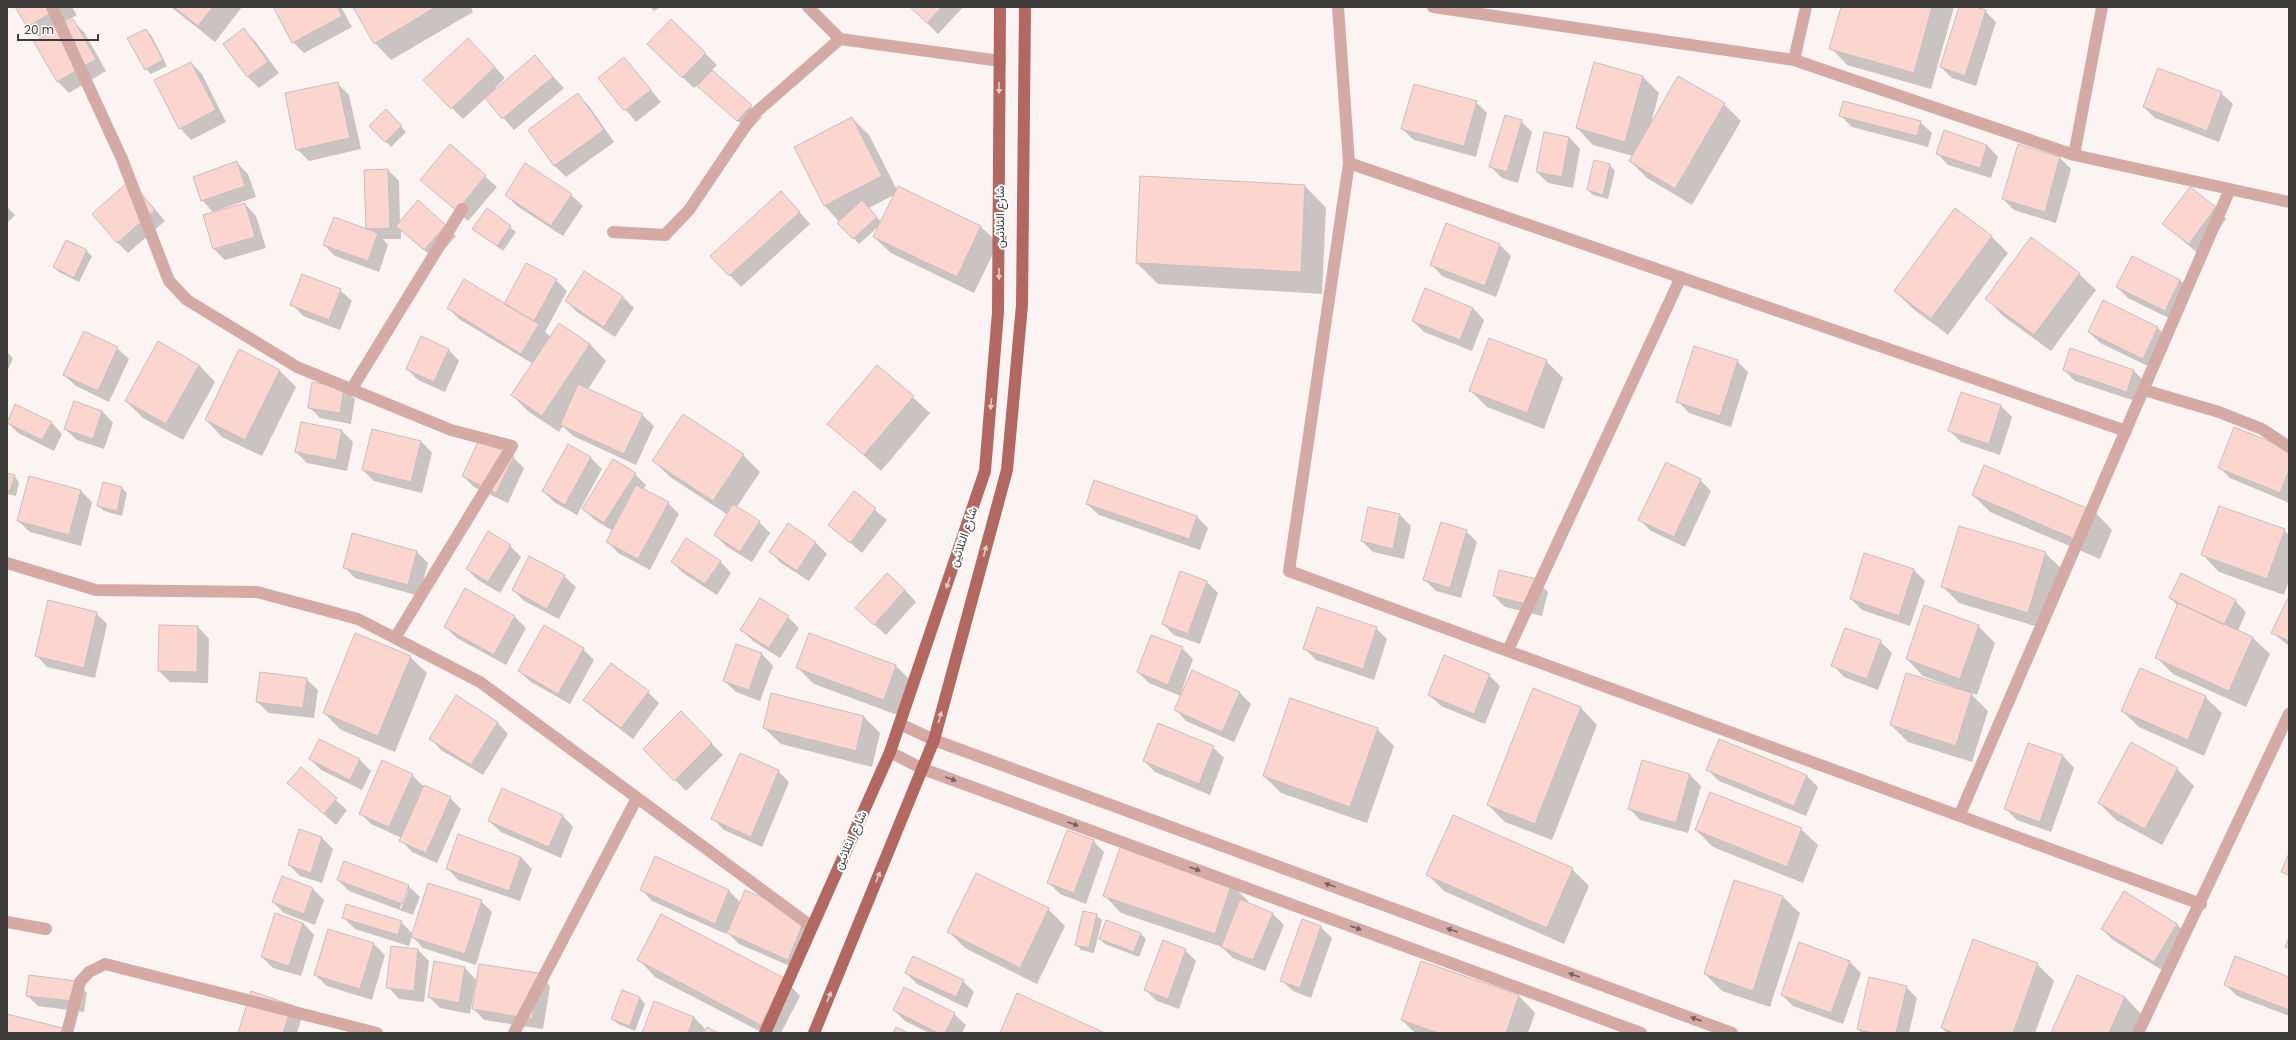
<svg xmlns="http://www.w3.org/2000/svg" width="2296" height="1040" font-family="Poppins,Vazirmatn,sans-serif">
	<rect width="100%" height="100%" fill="#fcf4f3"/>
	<!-- shadow -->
	<path fill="#0003" fill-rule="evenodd" d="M16,7H72L77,15L39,37L27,26Z
		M171,7H242L215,42Z
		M278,7H341L352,27L304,53L293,42Z
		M354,7H471L473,12L391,60L375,43Z
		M650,7H660L654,11Z
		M911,7H963L938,34Z
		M1842,7H1954L1931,89L1847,65L1831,48Z
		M1960,7H1973L1985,11L1996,22L1976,86L1952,78L1941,67Z
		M671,20L717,65L711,71L762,117L749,131L698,85L694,88L659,55Z
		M72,21L84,32L106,71L69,93L58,82Z
		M146,30L151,35L167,66L151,74L146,69Z
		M244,30L255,41L279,73L259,88L248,77L224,44Z
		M479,50L505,78L495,88L496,90L535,57L564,88L514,130L486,98L463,119L452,108Z
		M624,58L661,102L636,122L599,78Z
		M191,63L202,74L226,122L191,140L180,128Z
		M1643,77L1659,93L1651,123L1724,104L1741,121L1692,205L1647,178L1630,161L1633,156L1593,145L1577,128Z
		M338,84L349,95L361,149L309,161L297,149Z
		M2221,93L2233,104L2219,142L2155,118L2144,107Z
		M577,95L589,106L614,142L566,177L554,165Z
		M1476,102L1487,113L1476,157L1414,140L1402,129Z
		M386,111L406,132L391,147L371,126Z
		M1841,116L1920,122L1932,133L1928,147L1852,127Z
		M852,118L869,135L897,190L898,187L981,227L998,243L974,293L891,253L874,237L880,225L859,244L824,205ZM894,195L881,222L869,208Z
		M1521,121L1532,132L1518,183L1502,178L1491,167Z
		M1569,137L1580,149L1573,188L1548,183L1537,172Z
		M1987,145L1998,157L1991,178L1948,165L1937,153Z
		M450,146L497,187L468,221L421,180Z
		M2019,146L2060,158L2071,169L2056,223L2014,210L2003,199Z
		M1595,161L1610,165L1615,171L1608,199L1593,195L1588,190Z
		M237,163L248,174L256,197L213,212L202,200Z
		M388,170L399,181L400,222L445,225L456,236L435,260L401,229V239H383L388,245L379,272L335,256L324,245L367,230L365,171Z
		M1305,186L1326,208L1322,294L1158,284L1137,263Z
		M141,193L165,221L128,253L117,242Z
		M506,195H571L583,206L563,236L517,206Z
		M245,204L256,216L266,248L225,260L214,249L205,216Z
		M792,204L810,224L741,287L712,256Z
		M7,207L15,215L7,223Z
		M2215,207L2226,219L2200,255L2163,224Z
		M487,210L516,232L503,251L474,229Z
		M1446,224L1500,245L1511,256L1496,297L1442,276L1431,264Z
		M1991,236L2008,253L1948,335L1912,308L1895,291Z
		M2031,238L2079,274L2096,290L2051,351L2003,316L1987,299Z
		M86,251L92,256L79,282L59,272L54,267Z
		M584,272L623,297L634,308L615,337L577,312L566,301Z
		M556,280L567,291L545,332L551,337L590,344L606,361L588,389L642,415L654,426L636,465L573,436L563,426L559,432L529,412L512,395L533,364L459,319L448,308L505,304Z
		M2180,280L2191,292L2177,322L2128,298L2117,287Z
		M340,290L352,301L340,330L303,316L292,304Z
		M1473,308L1484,320L1472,351L1424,332L1413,321Z
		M2158,328L2169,339L2154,369L2100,343L2089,332Z
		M85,332L117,348L129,359L109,402L76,386L64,375Z
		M448,349L459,361L445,392L418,380L407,369Z
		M2071,349L2134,371L2145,382L2138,402L2075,381L2064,370Z
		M7,352L13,358L7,372Z
		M1546,361L1563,378L1544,429L1487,407L1470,390Z
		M1737,361L1748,372L1731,427L1689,413L1678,401Z
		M199,365L215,382L183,440L143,418L126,401Z
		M878,366L930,413L881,471L829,424Z
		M279,370L296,387L262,456L222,437L206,420Z
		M344,388L355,399L351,424L320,418L309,407Z
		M1961,393L2001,406L2012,417L2000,455L1961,442L1949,430Z
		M16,405L51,422L62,434L54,451L18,433L7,422Z
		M102,411L113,423L104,449L77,440L65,429Z
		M683,416L743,455L760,472L736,508L759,522L770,533L752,562L726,546L715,535L728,515L670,477L654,461Z
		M302,423L342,431L353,442L347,471L307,463L296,452Z
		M421,441L432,453L422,493L374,481L363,470Z
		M569,446L591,458L602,469L577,515L554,502L543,491Z
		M2289,450V503L2230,478L2219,467Z
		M513,457L524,468L508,503L474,487L463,476Z
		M7,474L14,476L19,482L16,496L7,494Z
		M635,474L646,485L643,490L668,503L679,514L650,570L618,553L607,541L613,531L595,520L583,509Z
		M1700,480L1711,491L1685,547L1651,531L1640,520Z
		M104,484L122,488L127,493L122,516L104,511L98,506Z
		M81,491L92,502L81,546L30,532L18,521Z
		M854,492L887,520L862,553L829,525Z
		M1973,495L2096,513L2112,530L2100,559L1990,512Z
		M1087,504L1197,517L1208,528L1200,550L1099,515Z
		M1400,515L1411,526L1404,559L1373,552L1362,541Z
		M788,525L816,543L827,554L809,581L781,563L770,552Z
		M2284,530L2289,535V580L2284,595L2219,572L2203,555Z
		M1466,531L1477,542L1461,598L1436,591L1425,580Z
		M510,546L521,557L500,593L478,580L467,569Z
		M417,552L428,563L419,596L355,578L344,567Z
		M2045,553L2062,569L2045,629L1959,603L1942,586Z
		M720,561L731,573L717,595L683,573L672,562Z
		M1914,570L1925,581L1910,626L1862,610L1851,599Z
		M1181,572L1207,582L1218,593L1200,644L1174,635L1163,624Z
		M564,576L576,587L559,619L524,601L513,590Z
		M1536,580L1548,592L1542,616L1505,607L1494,596Z
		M465,590L515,617L526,628L506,665L457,638L445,627Z
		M905,590L916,602L886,635L868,619Z
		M2170,598L2235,601L2246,612L2238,631L2253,638L2270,654L2246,707L2173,674L2156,657L2178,606Z
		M2289,598V646L2272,632Z
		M96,613L107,624L95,678L47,667L36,655Z
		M788,617L799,628L780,658L753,641L742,630Z
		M1978,626L1995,643L1977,695L1969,692L1988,711L1972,762L1908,742L1891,725L1962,690L1923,676L1907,659Z
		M198,627L209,639L208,683L170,682L159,671Z
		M1376,628L1387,639L1374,680L1316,660L1304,648Z
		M809,635L896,666L913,683L900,716L814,684L798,668Z
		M1880,641L1892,653L1878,690L1844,677L1833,665Z
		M737,646L762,654L773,666L760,701L736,692L724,681Z
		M1182,648L1193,659L1181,693H1240L1251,704L1234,742L1186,721L1175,709L1181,696L1149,683L1138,672Z
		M583,649L594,660L570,704L531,682L519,671Z
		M410,657L427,673L395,752L341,730L324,713Z
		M1489,675L1500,686L1485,724L1441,706L1429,695Z
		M306,679L318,690L314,718L269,713L257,702Z
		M1533,689L1581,708L1597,725L1552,840L1505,822L1488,805Z
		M648,692L659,703L633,739L596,711L585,700Z
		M2205,697L2222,713L2204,756L2139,727L2122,711Z
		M681,713L723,755L686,791L644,749Z
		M864,717L880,733L872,767L781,744L764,728Z
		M497,722L508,734L483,775L441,750L430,738Z
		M1377,729L1394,746L1367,823L1281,793L1264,776Z
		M319,740L360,760L371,771L362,790L321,770L310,759Z
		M2028,744L2063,756L2074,768L2051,832L2017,820L2006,809Z
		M1213,747L1224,758L1210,795L1155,772L1144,761Z
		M301,769L347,810L336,825L289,783Z
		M2177,769L2194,786L2162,845L2116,820L2099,803Z
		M1708,770L1806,775L1818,787L1806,816L1719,781Z
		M778,771L789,782L762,847L724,830L713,819Z
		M412,775L423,786L450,798L461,809L437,863L412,852L401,840L402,838L371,824L360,813Z
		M1690,775L1701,786L1688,833L1640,820L1629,808Z
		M562,815L573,827L561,858L501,832L489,821Z
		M1801,829L1818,845L1803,883L1713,847L1696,830Z
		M300,830L322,838L333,849L322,883L300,876L289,865Z
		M1093,841L1104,852L1086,904L1060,894L1048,882Z
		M521,857L532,869L520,901L458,880L447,868Z
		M656,857L729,891L741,903L817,928L799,970L739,944L727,932L726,934L652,901L641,889Z
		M1572,869L1589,886L1564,944L1444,891L1428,875Z
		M282,877L313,889L324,900L315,925L284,913L273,902Z
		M338,880L408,886L420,897L413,915L349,891ZM406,891H408L401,909L400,908Z
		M1735,881L1783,897L1800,913L1770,1007L1722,991L1705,974Z
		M1231,884L1248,901L1247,903L1272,913L1284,925L1265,971L1233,958L1222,947L1121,913L1105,896Z
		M481,901L492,912L476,965L423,948L412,936L409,946L355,929L343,917L401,922L413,934Z
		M1048,909L1065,926L1037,984L965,948L949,932Z
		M1096,915L1102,920L1094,953L1081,950L1076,944Z
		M1107,921L1141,934L1146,939L1139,957L1105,944L1100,939Z
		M303,923L314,935L301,976L273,968L262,957Z
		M2177,924L2188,936L2165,972L2113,940L2102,929Z
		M1321,927L1332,938L1311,998L1293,991L1281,980Z
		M374,944L385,955L372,1000L327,986L315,975Z
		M418,950L429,961L424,1002L399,999L388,987Z
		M1185,950L1196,961L1179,1009L1157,1001L1145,990Z
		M639,960L784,979L800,996L781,1033H763L655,977Z
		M1849,961L1861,973L1843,1024L1793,1006L1782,995Z
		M1422,962L1519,996L1535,1013L1528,1033H1415L1402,1020Z
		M2037,964L2054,981L2035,1033H1947L1942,1028Z
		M465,968L477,981L539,974L550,986L543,1029L484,1020L473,1008L476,987L475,986L470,1014L440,1008L429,997Z
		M906,973L963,981L974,992L967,1008L917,984Z
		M2289,978V1016L2237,996L2226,985Z
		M75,982L87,993L84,1012L38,1006L27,995Z
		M1906,987L1917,998L1909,1033H1862L1858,1029Z
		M905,989L954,1014L966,1025L962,1033H929L905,1021L894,1010Z
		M623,991L640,998L645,1004L635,1031L618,1024L612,1019Z
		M2125,997L2141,1014L2133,1033H2052Z
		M291,1005L302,1017L297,1033H239Z
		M694,1017L705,1029L703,1033H643Z"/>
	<!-- building -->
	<path fill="#fcd5cf" stroke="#c7bfbe" d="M15,7H61L27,27Z
		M174,7H213L198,26Z
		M275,7H337L342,16L292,43L274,8Z
		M353,7H436L374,44Z
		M910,7H942L927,23Z
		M1841,7H1932L1914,73L1829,49Z
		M1959,7H1976L1986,10L1965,76L1940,67Z
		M73,19L96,59L57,82L34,42Z
		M671,19L706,53L682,78L647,44Z
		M244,28L268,62L247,77L223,44Z
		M146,29L163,60L145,70L127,38Z
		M468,38L495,67L451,109L423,80Z
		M535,55L553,77L502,119L485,98Z
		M624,57L651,90L624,111L598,78Z
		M191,62L216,110L179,129L154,80Z
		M1594,62L1643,76L1625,142L1576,128Z
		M2158,68L2222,92L2207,131L2143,107Z
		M712,70L752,105L737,121L697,86Z
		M1678,76L1725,103L1675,189L1629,161Z
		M338,82L350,138L296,150L285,93Z
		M1414,84L1477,101L1464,146L1401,129Z
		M578,93L604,130L554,166L528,130Z
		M1843,101L1921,121L1917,136L1839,116Z
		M386,109L402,126L385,142L369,126Z
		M1505,115L1522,120L1507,172L1489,167Z
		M852,117L882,176L824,206L794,147Z
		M1944,130L1987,145L1980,168L1936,154Z
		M1544,132L1569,137L1562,177L1536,172Z
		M450,144L486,175L457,211L420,180Z
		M2018,144L2060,157L2045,212L2002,199Z
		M1594,160L1610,164L1603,195L1587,190Z
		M237,161L245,186L201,201L193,177Z
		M525,163L572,194L551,226L505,195Z
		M388,169L390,228L366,229L364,170Z
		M1140,176L1305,185L1301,272L1136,263Z
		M129,181L155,210L117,243L92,214Z
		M898,186L981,226L957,277L873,237Z
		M2190,187L2216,207L2189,244L2162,224Z
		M781,191L800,212L729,276L710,256Z
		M418,200L446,225L424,250L396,226Z
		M862,200L877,217L853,239L837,223Z
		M245,203L255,237L213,249L203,215Z
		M487,208L511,226L497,246L472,229Z
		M1955,208L1992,236L1931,319L1894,291Z
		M334,217L378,233L368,261L323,245Z
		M1446,223L1500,244L1485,286L1430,265Z
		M2031,237L2080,273L2034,335L1985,299Z
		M66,240L87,250L74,278L53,267Z
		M2132,256L2180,280L2165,311L2116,287Z
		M526,263L557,279L534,321L504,304Z
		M584,271L623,296L604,327L565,301Z
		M302,274L341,289L329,320L290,305Z
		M464,279L539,324L521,354L447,308Z
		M1425,288L1473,308L1460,340L1412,321Z
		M2103,300L2158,327L2143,359L2088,332Z
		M559,323L590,344L542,416L511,395Z
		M84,331L118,347L98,391L63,375Z
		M421,336L449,349L434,382L406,369Z
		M1489,338L1547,360L1527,413L1469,391Z
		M158,341L199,365L166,424L125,401Z
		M1694,346L1738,360L1720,416L1676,402Z
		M2070,348L2134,370L2127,392L2063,370Z
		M239,349L280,370L245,440L205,420Z
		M877,365L914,396L864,455L827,424Z
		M312,382L344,387L340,413L308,408Z
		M578,384L643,414L624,454L560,425Z
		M1961,392L2001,405L1989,444L1948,431Z
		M74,401L102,411L93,439L64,429Z
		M15,404L52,422L42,440L7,423Z
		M683,414L744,454L713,501L652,461Z
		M301,422L342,430L336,460L295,452Z
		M2234,427L2289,449V470L2280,493L2218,468Z
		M372,429L421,441L411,482L362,470Z
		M479,440L514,456L496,493L462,476Z
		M568,444L591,457L565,505L542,491Z
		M613,459L636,473L604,523L582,509Z
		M1666,462L1701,479L1674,537L1638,520Z
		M1984,465L2096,512L2084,543L1972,495Z
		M7,473L15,475L10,491H7Z
		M29,476L81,490L69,535L17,521Z
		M1094,480L1197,516L1189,539L1086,504Z
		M103,482L122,487L117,511L97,506Z
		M636,485L669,502L638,559L606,542Z
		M854,491L876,508L850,543L828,525Z
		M733,504L760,521L740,552L714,535Z
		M2219,506L2285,529L2267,579L2201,555Z
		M1368,507L1400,514L1393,549L1361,541Z
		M1441,522L1467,530L1450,588L1423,580Z
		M788,523L816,542L797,571L769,552Z
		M1959,526L2046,552L2028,613L1941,587Z
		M488,531L511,545L488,582L466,569Z
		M352,533L417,551L408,585L343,568Z
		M686,538L721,561L705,584L671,562Z
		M1864,553L1914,569L1899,616L1850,599Z
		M529,556L565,575L547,609L512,590Z
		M1499,570L1537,579L1531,605L1493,596Z
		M1180,571L1207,581L1188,634L1162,624Z
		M887,573L905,590L874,625L855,608Z
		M2181,573L2236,600L2224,625L2169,598Z
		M465,588L515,616L494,655L444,627Z
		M2289,596V641L2271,633Z
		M760,598L789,616L769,648L740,630Z
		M48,600L97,612L84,668L35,656Z
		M2178,603L2253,637L2229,691L2155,658Z
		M1924,605L1979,625L1960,679L1906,659Z
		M1317,607L1377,627L1363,669L1303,649Z
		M159,625L198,626L197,672L158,671Z
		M544,625L584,648L558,694L518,671Z
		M1845,628L1881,640L1867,679L1831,666Z
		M355,633L411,656L378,736L323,713Z
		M809,633L896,665L884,700L796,668Z
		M1151,635L1183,647L1168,685L1137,672Z
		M736,644L762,653L749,690L723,681Z
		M1444,655L1490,674L1474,714L1428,695Z
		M611,663L649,691L621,728L583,700Z
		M2140,668L2206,696L2188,740L2121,711Z
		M1192,670L1240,692L1222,732L1174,710Z
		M260,672L307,678L303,708L256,702Z
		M1906,673L1972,693L1956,746L1890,725Z
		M1533,688L1581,707L1535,824L1487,805Z
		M771,693L864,716L856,751L763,728Z
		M456,695L498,722L471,765L429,739Z
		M1290,698L1378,728L1350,807L1263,776Z
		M681,711L712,743L674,781L643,749Z
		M1158,723L1214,746L1199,784L1143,761Z
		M319,739L360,759L350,780L309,759Z
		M1719,739L1807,775L1794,806L1706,770Z
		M2131,742L2178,768L2145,829L2098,803Z
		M2028,743L2063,755L2040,822L2004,809Z
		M740,753L779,770L751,837L711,819Z
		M382,760L413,774L389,827L359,814Z
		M1642,760L1690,774L1676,823L1628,809Z
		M301,767L337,798L324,814L287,783Z
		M424,785L451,797L426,853L399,841Z
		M502,788L563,815L549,847L488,821Z
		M1710,792L1802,828L1787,867L1695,830Z
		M1453,815L1573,868L1547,928L1426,875Z
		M299,829L322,837L311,873L288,865Z
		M1067,830L1094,840L1074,893L1047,883Z
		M458,834L521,857L509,891L446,869Z
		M1121,845L1232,883L1215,934L1103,896Z
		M2289,853V875L2281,872Z
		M655,856L729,890L715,924L640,890Z
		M344,861L409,885L402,904L337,880Z
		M976,873L1049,908L1020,968L947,932Z
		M282,876L313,888L304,914L272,902Z
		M1734,880L1783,896L1753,991L1704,974Z
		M428,883L482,900L465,954L411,937Z
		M745,890L806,916L788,960L727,933Z
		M2124,891L2177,924L2154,962L2101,929Z
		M1240,899L1273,913L1253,960L1221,947Z
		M346,904L402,921L398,935L342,918Z
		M1083,911L1097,914L1089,948L1075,945Z
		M275,913L303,923L289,966L261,957Z
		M661,914L784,978L761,1025L637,960Z
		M1302,919L1321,926L1300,988L1280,981Z
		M1106,920L1141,933L1134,952L1099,939Z
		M328,929L374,943L360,989L314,975Z
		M2289,938V949L2285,947Z
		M1973,939L2038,963L2013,1033H1954L1941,1028Z
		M1163,940L1186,949L1168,999L1144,990Z
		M1799,942L1850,961L1831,1013L1781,995Z
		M391,946L418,949L414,991L386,988Z
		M913,956L964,980L956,997L905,973Z
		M2235,956L2289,977V1010L2224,985Z
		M434,961L465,967L459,1003L428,997Z
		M1421,961L1519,995L1506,1033H1438L1401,1020Z
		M479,964L539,973L532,1019L472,1009Z
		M29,975L76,981L73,1001L26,996Z
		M2077,975L2125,997L2109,1033H2051Z
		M1869,977L1907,986L1896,1033H1872L1857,1029Z
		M904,987L955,1013L945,1033H938L893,1010Z
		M622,990L640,997L630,1026L611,1019Z
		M251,991L292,1005L283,1033H238Z
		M1017,993L1105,1033H1000Z
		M654,1001L694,1017L688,1033H642Z
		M7,1014L70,1030L69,1033H7Z
		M707,1027L718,1033H704Z
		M896,1027L908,1033H893Z"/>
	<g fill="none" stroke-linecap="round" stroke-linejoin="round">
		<!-- minor -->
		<path stroke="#d5aaa4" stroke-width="12" d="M52,7L122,159L169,281L187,300L297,367L451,430L512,446L395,638
			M808,7L840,39L1000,61
			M1338,7L1349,163L1289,571L2201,904
			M1433,7L1794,60L2074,155L2289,202
			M1794,60L1806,7
			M2074,155L2102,7
			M1349,163L2126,431
			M613,232L665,235L689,210L753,115L840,39
			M351,390L462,209
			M2144,390L2219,412L2262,429L2289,447
			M7,563L96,590L257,592L358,619L480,682L811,926
			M1508,650L1681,277
			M900,724L934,740L1732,1033
			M890,752L923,769L1641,1033
			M1960,814L2230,189
			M7,922L46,929
			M67,1033L80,982L89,972L105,964L377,1033
			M514,1033L637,798
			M2138,1033L2289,714"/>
		<!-- major -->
		<path stroke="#b26860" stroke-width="12" d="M765,1033L890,752L985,471L998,312L1000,7
			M814,1033L934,740L1007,470L1022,305L1025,7"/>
	</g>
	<!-- one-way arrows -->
	<defs><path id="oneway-solid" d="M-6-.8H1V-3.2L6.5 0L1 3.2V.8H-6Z"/></defs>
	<g fill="#e4cac7">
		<use href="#oneway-solid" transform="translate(999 88) rotate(90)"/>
		<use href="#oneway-solid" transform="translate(999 274) rotate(90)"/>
		<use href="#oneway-solid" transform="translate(991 404) rotate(95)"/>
		<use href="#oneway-solid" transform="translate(985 551) rotate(-75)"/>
		<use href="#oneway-solid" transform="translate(948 583) rotate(109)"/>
		<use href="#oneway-solid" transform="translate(940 717) rotate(-75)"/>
		<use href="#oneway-solid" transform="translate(878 877) rotate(-68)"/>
		<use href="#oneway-solid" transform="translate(829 997) rotate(-68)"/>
	</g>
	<g fill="#736260">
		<use href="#oneway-solid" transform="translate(951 779) rotate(20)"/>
		<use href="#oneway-solid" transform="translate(1073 824) rotate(20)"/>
		<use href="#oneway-solid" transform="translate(1195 869) rotate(20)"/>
		<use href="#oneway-solid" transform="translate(1330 885) rotate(-160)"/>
		<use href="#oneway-solid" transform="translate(1356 928) rotate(20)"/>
		<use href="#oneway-solid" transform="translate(1452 930) rotate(-160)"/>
		<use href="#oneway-solid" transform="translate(1574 975) rotate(-160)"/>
		<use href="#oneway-solid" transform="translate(1696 1019) rotate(-160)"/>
	</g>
	<g text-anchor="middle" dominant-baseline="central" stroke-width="4" stroke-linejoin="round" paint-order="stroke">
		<!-- street labels -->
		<g font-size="12" fill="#3e3b3b" stroke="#fff">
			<text transform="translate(999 217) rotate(-90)">شارع الثلاثين</text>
			<text transform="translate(963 537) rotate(-71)">شارع الثلاثين</text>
			<text transform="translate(850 840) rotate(-66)">شارع الثلاثين</text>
		</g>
	</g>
	<!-- border -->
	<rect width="2296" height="1040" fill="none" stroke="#3e3b3b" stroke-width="16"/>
	<!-- scale -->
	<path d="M18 34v6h80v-6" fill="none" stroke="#3e3b3b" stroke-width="2"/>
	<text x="24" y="34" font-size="12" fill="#3e3b3b" stroke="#ffffff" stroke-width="3" paint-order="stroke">20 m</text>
</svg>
